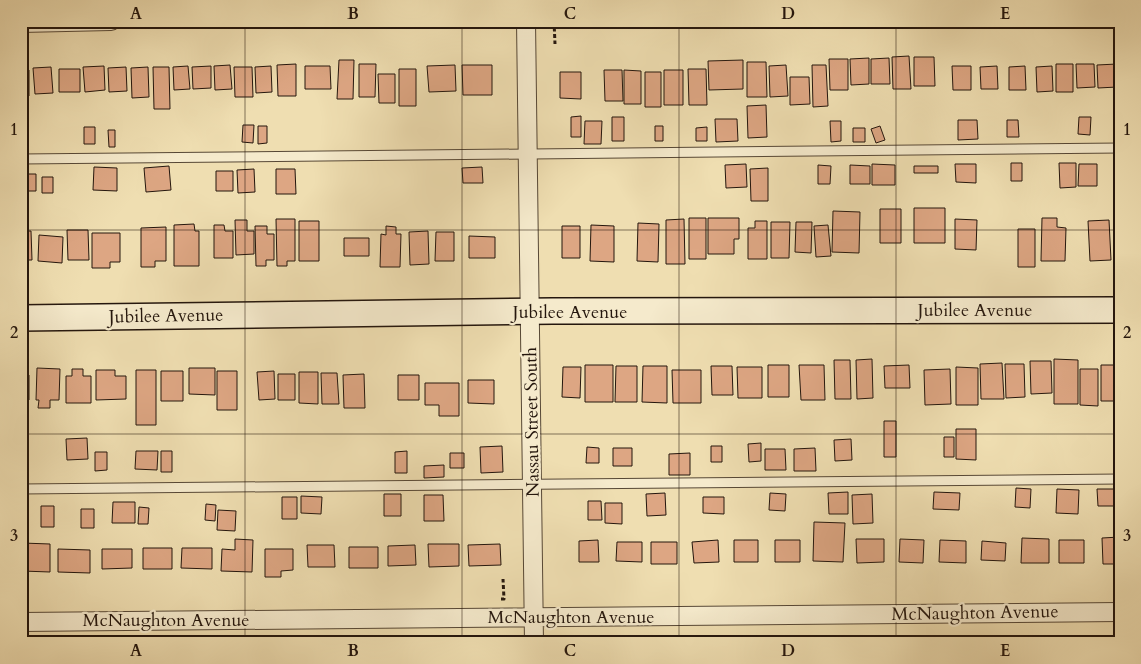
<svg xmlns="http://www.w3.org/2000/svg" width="1141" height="664" font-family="Cardo,serif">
	<rect width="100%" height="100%" fill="#efdeb1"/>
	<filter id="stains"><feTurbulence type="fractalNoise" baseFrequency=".004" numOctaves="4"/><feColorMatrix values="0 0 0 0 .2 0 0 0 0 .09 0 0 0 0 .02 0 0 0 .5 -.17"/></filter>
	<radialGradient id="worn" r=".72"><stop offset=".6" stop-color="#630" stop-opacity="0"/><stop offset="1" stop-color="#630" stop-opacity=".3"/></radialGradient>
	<!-- building -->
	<path fill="#dda683" stroke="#24160d" d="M909,56L911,89H893L892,57Z
		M914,57H934L935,86H914Z
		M869,58V84L851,85L850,59Z
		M889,58L890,84H871V59Z
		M829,59H848V90H830Z
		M339,60H354L353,99H337Z
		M743,60V89L709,90L708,61Z
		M747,62H766L767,97H747Z
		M296,64V96H278L277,65Z
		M359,64H376L375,97H359Z
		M1056,64H1073V92H1056Z
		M1076,64H1094L1095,87L1077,88Z
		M1117,64V87L1098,88L1097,65Z
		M230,65L232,89L215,90L214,66Z
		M455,65L456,91L429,92L427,66Z
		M462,65H492V95H463Z
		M786,65L788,96L770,97L769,66Z
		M812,65H826L828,106L813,107Z
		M104,66L105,90L85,92L83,67Z
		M188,66L190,89L174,90L173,67Z
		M211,66V88L193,89L192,67Z
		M271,66L272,92L256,93L255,67Z
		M305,66H330L331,89H305Z
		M952,66H971V90H953Z
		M997,66L998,89H981L980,67Z
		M1025,66L1026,90H1009V67Z
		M1052,66L1053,91L1037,92L1036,67Z
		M51,67L53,93L35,94L33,68Z
		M126,67L127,91L109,92L108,68Z
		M148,67L149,97L132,98L131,68Z
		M153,67H169L170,109H154Z
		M234,67H252L253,97H235Z
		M59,69H80V92H59Z
		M399,69H416V106H399Z
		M688,69H706L707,105H689Z
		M21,70H29V96H21Z
		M604,70H622L623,101H605Z
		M624,70L641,71V104H624Z
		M664,70H683V105H664Z
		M560,72H581V99L560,98Z
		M645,72H661V107H645Z
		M378,74H395V103H379Z
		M790,77H809L810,104L790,105Z
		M766,105L767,137L748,138L747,106Z
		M581,116V137H571V117Z
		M612,117H624V141H612Z
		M1079,117H1091L1090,135L1078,134Z
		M715,119H737L738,141L716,142Z
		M958,120H977L978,139L958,140Z
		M1007,120H1018L1019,137H1007Z
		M1117,120H1120V137H1117Z
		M585,121H602L601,144H584Z
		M830,121H841V141L831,142Z
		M243,125H254L253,143L242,142Z
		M258,126H267V143L258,144Z
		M655,126H663V141H655Z
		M880,126L885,140L876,143L871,129Z
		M84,127H95V144H84Z
		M707,127V141H696V128Z
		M853,128H865V142H853Z
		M108,130H115V147H109Z
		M1011,163H1022V181H1011Z
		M1059,163H1076V187L1060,188Z
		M746,164L747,187L726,188L725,165Z
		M872,164L895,165V185H872Z
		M955,164H976V183L956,182Z
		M1079,164H1097V186H1078Z
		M818,165L831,166L830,184H818Z
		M850,165L870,166V184H850Z
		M169,166L171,190L146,192L144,168Z
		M914,166H938V173H914Z
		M94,167L117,168V191L93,190Z
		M482,167L483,183H463L462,168Z
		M768,168V201H751L750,169Z
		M254,169L255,192L238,193L237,170Z
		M276,169H295L296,194H276Z
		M216,171H233V191H216Z
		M25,174H36V191H25Z
		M42,177H53V193H42Z
		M914,208H945V243H914Z
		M880,209H901V243H880Z
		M833,211L860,212L859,253L832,252Z
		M689,218H706V259H689Z
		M708,218H739V239H734V254H708Z
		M1042,218H1057V227L1066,228L1065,261H1041Z
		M276,219H295V261H287V266H277Z
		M684,219L685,264H666V220Z
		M955,219L977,220L976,250L955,249Z
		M235,220H247V231H254V254L236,255Z
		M1109,220L1111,260L1090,261L1088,221Z
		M299,221H319V261H299Z
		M755,221H767V259H748V228H755Z
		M771,222H790L789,258H771Z
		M796,222H812L811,253L795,252Z
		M638,223L659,224L658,262L637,261Z
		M194,224L195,231H199V266H174V225Z
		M214,225H224L225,231H233V258H214Z
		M591,225L614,226V262L590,261Z
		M828,225L831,256L816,257L814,226Z
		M255,226H267V234H274V260H266V266H256Z
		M386,226L396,227V234H401L400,267H380L381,234L386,235Z
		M562,226H580V258H562Z
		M166,227V261H155V267H141V228Z
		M1018,229H1035V267H1018Z
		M67,230H88L89,260H68Z
		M21,231H31L32,260H21Z
		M428,231L429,264L410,265L409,232Z
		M436,232H454V261H435Z
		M92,233H120V262H110V268H92Z
		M39,235L63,237L62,263L38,261Z
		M469,236L495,237V258H469Z
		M344,238H369V256H344Z
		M872,359L873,398L857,399L856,360Z
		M1054,359L1078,360V404H1054Z
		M834,360H850L851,399H835Z
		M1030,361H1051L1052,393L1031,394Z
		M1002,363L1004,399H981L980,364Z
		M1005,364H1024L1025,397L1006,398Z
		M585,365H613V402H585Z
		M768,365H789V397H768Z
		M799,365H824L825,400H801Z
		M909,365L910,388H885L884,366Z
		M1101,365H1119V401H1101Z
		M616,366H637V402H615Z
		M643,366H667V403L642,402Z
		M711,366H732L733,395H712Z
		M563,367H581L580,398L562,397Z
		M737,367H762V398H738Z
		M956,367L978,368V405H956Z
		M37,368L60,369L59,400H50V408H38L39,400H36Z
		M189,368H215V395L189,394Z
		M72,369H83V376H91V403H66V376H72Z
		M950,369L951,404L925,405L924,370Z
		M1080,369H1098V406L1080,405Z
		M96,370H115V376H126V399L96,400Z
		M136,370H156V425H136Z
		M672,370H701V403H673Z
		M161,371H183V401H161Z
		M217,371H237V410H217Z
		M274,371L275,399L259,400L257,372Z
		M299,372H318V404L299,403Z
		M321,373H337L339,404H322Z
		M278,374H295V400H278Z
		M364,374L365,408H344L343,375Z
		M21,375H29V400H21Z
		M398,375H419V400H398Z
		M468,380H494V404L468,403Z
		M425,383H459V416H439V405H425Z
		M884,421H896V457H884Z
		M956,429H976V460L956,459Z
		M944,437H954V457H944Z
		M87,438L88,459L67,460L66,439Z
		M851,439L852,460L835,461L834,440Z
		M761,443V461L749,462L748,444Z
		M502,446L503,472L481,473L480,447Z
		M711,446H722V462H711Z
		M587,447L599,448V463H586Z
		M613,448H632V466H613Z
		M815,448L816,471H794V449Z
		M765,449H785L786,470H765Z
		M136,451H158L157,470L135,469Z
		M161,451H172V472H161Z
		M407,451V473H395V452Z
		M95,452H107V470L95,471Z
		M450,453H464V468H450Z
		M690,453V475H669V454Z
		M444,465V477L424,478V466Z
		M1016,488L1031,489L1030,508L1015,507Z
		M1057,489L1079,490L1078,514L1056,513Z
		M1097,489H1116V506H1098Z
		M848,492V514H829L828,493Z
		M934,492L960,493L959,510L933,509Z
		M665,493L666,515L647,516L646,494Z
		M770,493L786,494L785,511L769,510Z
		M384,494H401V516H384Z
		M872,494L873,523L853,524L852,495Z
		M424,495H443L444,521H424Z
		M301,496L322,497L321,514L301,513Z
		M282,497H297V519H282Z
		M703,497H724V514L703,513Z
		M588,501H601L602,520H588Z
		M113,502H135V523H112Z
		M605,503H622V524L605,523Z
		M206,504L216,505L215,521L205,520Z
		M41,506H54V527H41Z
		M139,507L149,508L148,524H138Z
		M81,509H94V528H81Z
		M218,510L236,511L235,531L217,530Z
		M814,522L845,523L843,562L813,561Z
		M1120,537V564H1103L1102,538Z
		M1022,538L1049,539V563H1021Z
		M235,539L253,540L252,572L221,571L222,549L235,550Z
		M856,539H884V562L857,563Z
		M900,539L924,540L923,563L899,562Z
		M598,540L599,562H579V541Z
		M718,540L719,562L694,563L692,542Z
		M734,540H758V562H734Z
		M775,540H800V562H775Z
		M940,540L966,541V563L939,562Z
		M1059,540H1084V563H1059Z
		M982,541L1006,543L1005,561L981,560Z
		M617,542H642V562L616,561Z
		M651,542H677V564H651Z
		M22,543L50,544V572L22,571Z
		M428,544H459V566L429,567Z
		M500,544L501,565L469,566L468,545Z
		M307,545H334L335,567H308Z
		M415,545L416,565L388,566V546Z
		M349,547H378V568H349Z
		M143,548H172V569H143Z
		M182,548H212V569L181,568Z
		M58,549L90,550V573L58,572Z
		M102,549H132V568L102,569Z
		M265,549H293V570L281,571V577H265Z"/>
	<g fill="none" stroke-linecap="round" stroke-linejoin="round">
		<!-- service casing -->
		<g stroke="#574836" stroke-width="11">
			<path id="service" d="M21,159L1120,148
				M21,489L1120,479"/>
		</g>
		<!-- minor casing -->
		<g stroke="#574836" stroke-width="20">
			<path id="minor" d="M526,21L534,643
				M21,23L111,21
				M21,622L1120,612"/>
		</g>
		<!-- secondary casing -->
		<g stroke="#24160d" stroke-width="28">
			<path id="secondary" d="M21,318L553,311L1120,310"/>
		</g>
		<!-- path -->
		<path stroke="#24160d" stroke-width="3" stroke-dasharray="4 2.5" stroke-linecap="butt" d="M554,21L555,44
			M501,599H504L503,579"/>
		<!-- service -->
		<use href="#service" stroke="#f5eacc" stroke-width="9"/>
		<!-- minor -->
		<use href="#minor" stroke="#f5eacc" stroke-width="18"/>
		<!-- secondary -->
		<use href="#secondary" stroke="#f5eacc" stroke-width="25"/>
	</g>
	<!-- grid -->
	<path fill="none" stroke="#24160d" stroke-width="1" stroke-opacity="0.55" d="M245,21V643M462,21V643M679,21V643M896,21V643M21,230H1120M21,434H1120"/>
	<g text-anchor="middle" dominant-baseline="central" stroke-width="4.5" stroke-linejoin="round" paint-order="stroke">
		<!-- street labels -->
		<g font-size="18" fill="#24160d" stroke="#f5eacc">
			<text x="975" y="310">Jubilee Avenue</text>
			<text x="570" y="312">Jubilee Avenue</text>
			<text transform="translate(166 316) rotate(-1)">Jubilee Avenue</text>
			<text transform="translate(532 422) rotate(-91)">Nassau Street South</text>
			<text transform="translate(975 613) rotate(-1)">McNaughton Avenue</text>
			<text x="571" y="617">McNaughton Avenue</text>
			<text x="166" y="620">McNaughton Avenue</text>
		</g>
	</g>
	<!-- margin -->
	<rect width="1141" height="664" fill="none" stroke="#efdeb1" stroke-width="55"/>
	<rect x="28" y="28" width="1086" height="608" fill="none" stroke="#24160d" stroke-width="2"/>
	<g font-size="16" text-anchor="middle" font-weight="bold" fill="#24160d">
		<text x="136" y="19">A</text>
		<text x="353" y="19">B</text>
		<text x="570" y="19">C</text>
		<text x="788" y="19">D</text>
		<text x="1005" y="19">E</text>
		<text x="14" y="135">1</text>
		<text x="1127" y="135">1</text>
		<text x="14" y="338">2</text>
		<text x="1127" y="338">2</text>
		<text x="14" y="541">3</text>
		<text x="1127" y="541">3</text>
		<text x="136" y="656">A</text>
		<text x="353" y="656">B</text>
		<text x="570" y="656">C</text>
		<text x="788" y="656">D</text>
		<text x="1005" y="656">E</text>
	</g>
	<rect width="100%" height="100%" filter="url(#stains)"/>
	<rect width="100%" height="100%" fill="url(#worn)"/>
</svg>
